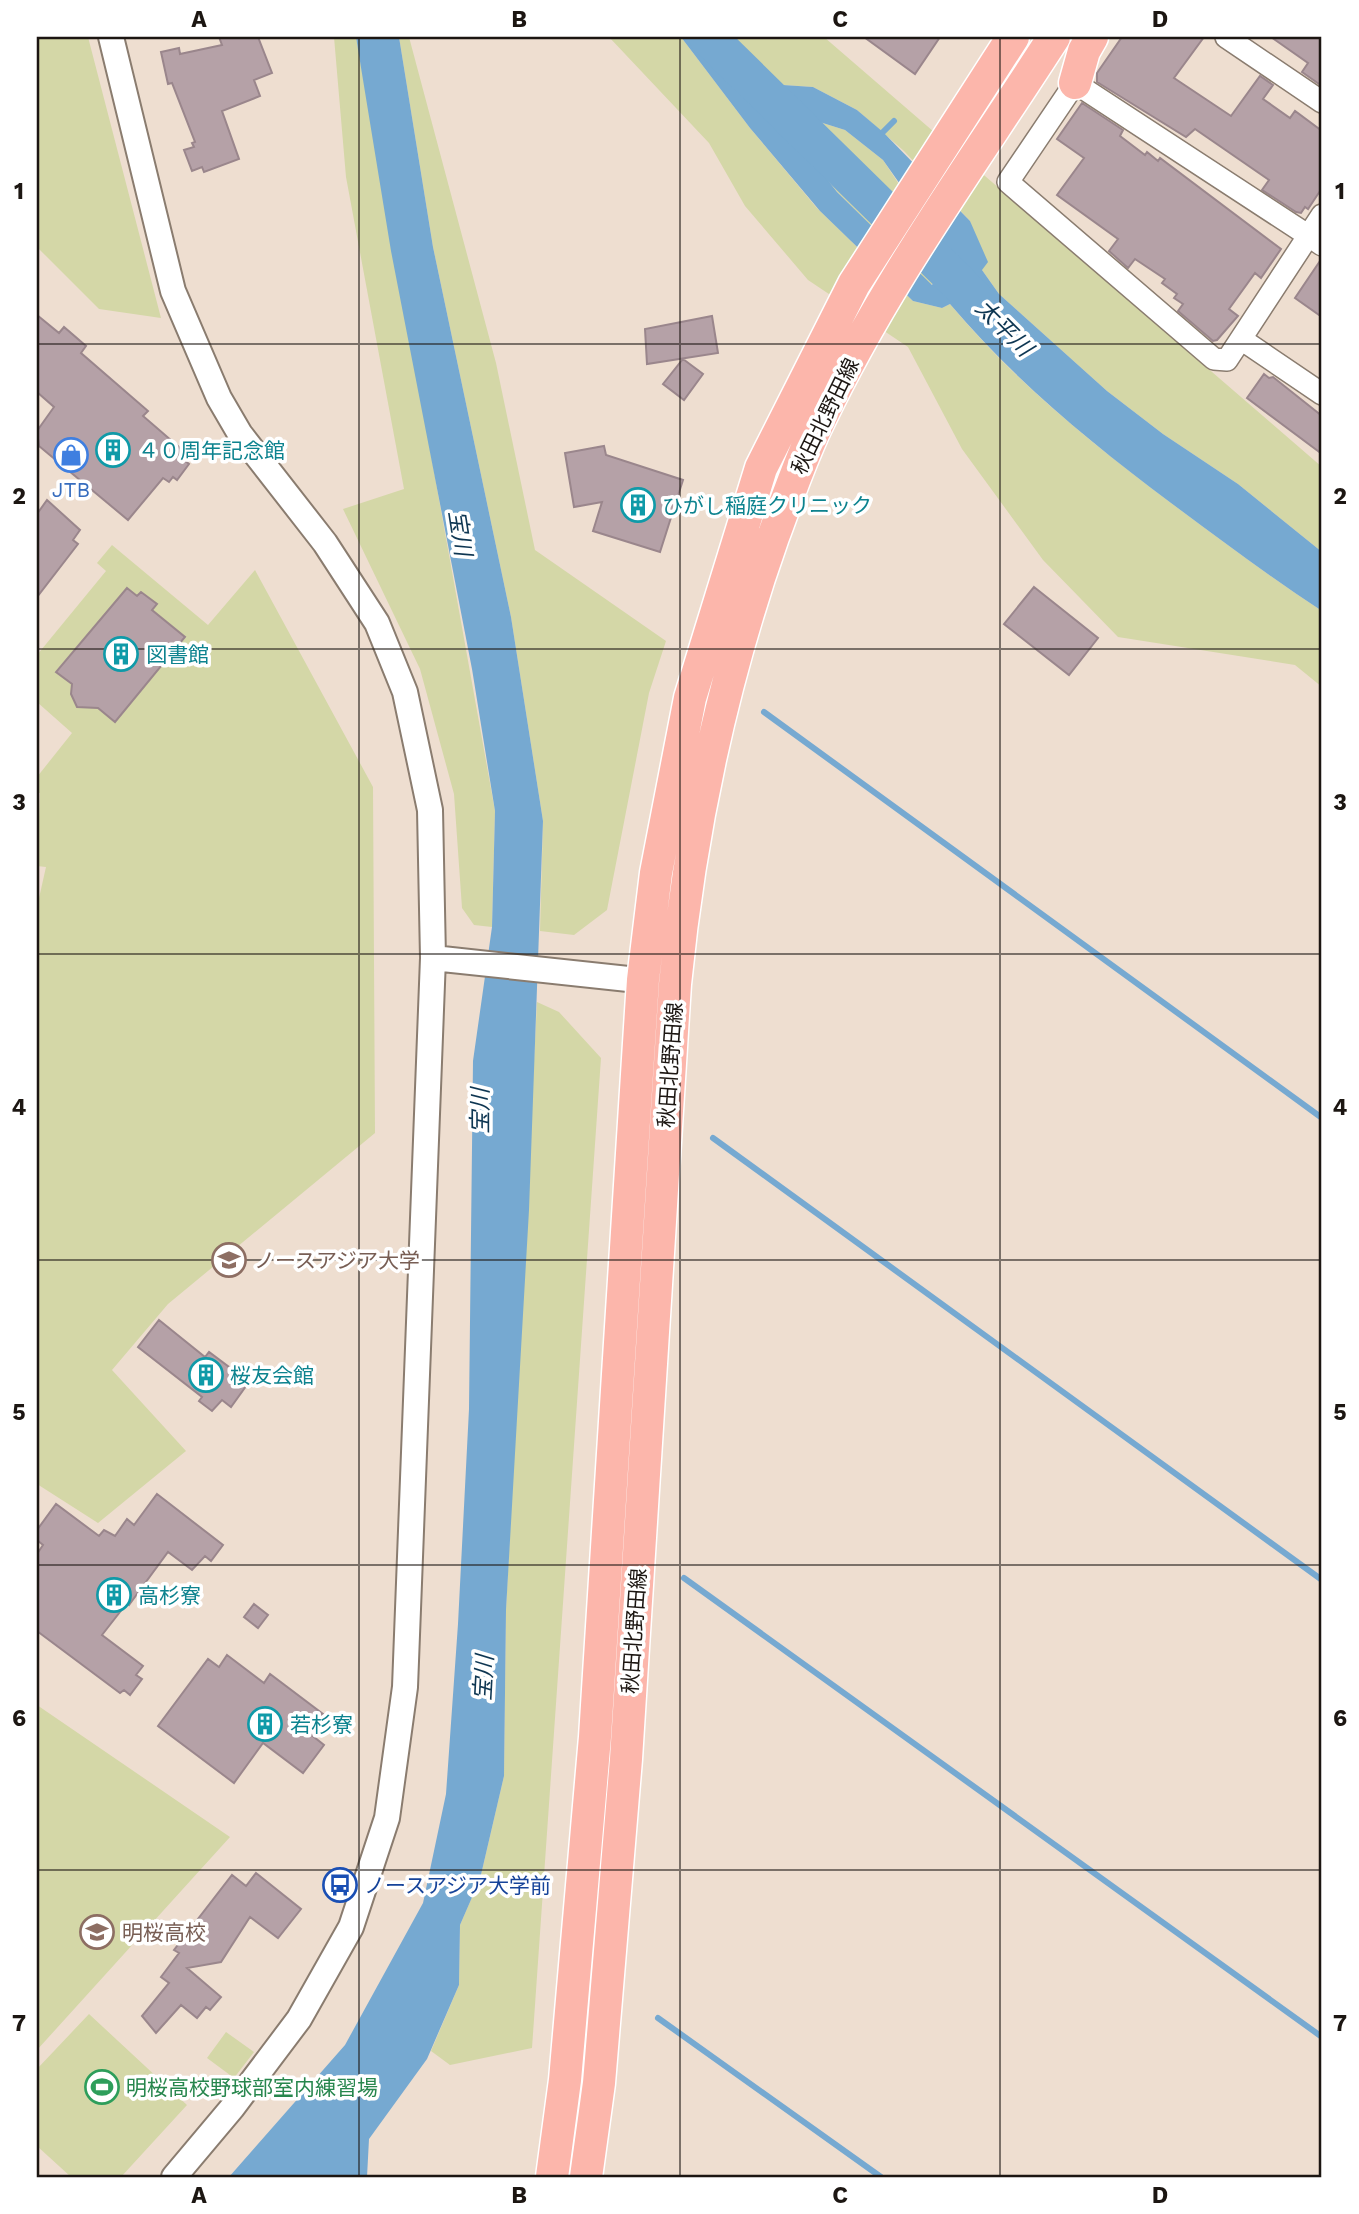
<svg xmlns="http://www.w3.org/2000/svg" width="1359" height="2214" font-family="'Work Sans','Noto Sans JP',sans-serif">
	<rect width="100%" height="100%" fill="#eeded0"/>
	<!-- green -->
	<path fill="#d4d7a7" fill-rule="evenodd" d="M37,37H88L161,318L99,309L37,247Z
		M334,37H356L495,811L492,927L474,925L462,908L454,794L420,669L343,509L404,489L346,177Z
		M399,37H409L496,363L535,550L666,641L649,693L607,910L574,935L540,931L543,821L511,617L433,247Z
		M609,37H681L750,128L816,207L913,301L942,308L950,304C1014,381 1091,443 1171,503C1221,540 1270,577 1322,611V687L1295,665L1118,637L1043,560L962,449L908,347L808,280L745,206L709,143Z
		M733,37H824L1322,467V552L1238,484L1163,434L1107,391L999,294L982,270L970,221L904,151L857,110L813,87L783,85L746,53Z
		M810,119L845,130L883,160L948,258L931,285L837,192L798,142Z
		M112,545L208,625L255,570L373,787L375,1133L168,1304L112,1370L186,1451L98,1523L37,1484V907L46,867L37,866L40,793H37V777L72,733L37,702V655L106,571L97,563ZM127,588L137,596L141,592L156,604L152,610L185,637L115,722L98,708L77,707L71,694L72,684L56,671Z
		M537,1002L559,1012L601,1058L532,2048L450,2065L431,2051L459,1985L460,1925L480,1879L504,1776L506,1610Z
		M37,1705L230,1837L37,2050Z
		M89,2014L187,2105L121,2177H71L37,2146V2069Z
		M226,2032L254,2052L234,2078L207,2058Z"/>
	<!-- water -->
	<path fill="#76a9d1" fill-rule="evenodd" d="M356,37H399L433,247L511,617L543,821L529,1210L506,1610L504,1776L480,1879L460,1925L459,1985L427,2059L369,2139L367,2177H229L345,2045L423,1903L446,1794L458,1624L469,1409L473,1061L492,927L495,811L472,669L391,251Z
		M681,37H733L746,53L783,85L813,87L857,110L883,132L970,221L988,262L982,270L999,294L1107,391L1163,434L1238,484L1322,552V611C1270,577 1221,540 1171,503C1091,443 1015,381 950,304L942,308L913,301L820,211L750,128ZM810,119L845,130L883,160L945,248L948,258L932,285L837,192L798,142Z"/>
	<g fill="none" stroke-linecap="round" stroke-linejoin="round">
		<!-- stream -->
		<path stroke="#76a9d1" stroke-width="6" d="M883,132L894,121
			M764,712L1322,1118
			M713,1138L1322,1580
			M684,1578L1322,2037
			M658,2018L881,2177"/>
		<!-- river -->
		<path stroke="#76a9d1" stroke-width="38" d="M708,37L979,303"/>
	</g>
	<!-- building -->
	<path fill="#b5a1a7" stroke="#9a868c" stroke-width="2" d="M219,37H258L272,73L254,80L260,96L222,111L239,159L204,172L202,167L192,171L184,150L194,147L192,143L195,142L172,83L168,84L161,52L179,48L180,54L222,45Z
		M864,37H940L915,74Z
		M1122,37H1204L1174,78L1231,116L1260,76L1273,85L1263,99L1290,118L1295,111L1322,131V188L1308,209L1305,207L1301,213L1296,212L1262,190L1269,180L1195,129L1186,137L1097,82V73Z
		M1271,37H1322V86L1302,72L1308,63Z
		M1082,103L1123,130L1120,136L1145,155L1147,152L1158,161L1160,158L1281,249L1261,278L1255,273L1229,309L1238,316L1217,340L1213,341L1178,311L1183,304L1174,298L1177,294L1162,283L1165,279L1135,259L1128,268L1109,251L1118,239L1057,195L1084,158L1057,139Z
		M1322,258V317L1295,298Z
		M37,315L59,333L64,327L86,346L81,353L148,411L143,416L187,454L184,460L189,464L177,480L173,477L169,482L163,478L128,520L39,446L37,431L54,407L37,392Z
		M712,316L718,353L647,364L645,329Z
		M683,359L703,374L684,400L663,384Z
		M1264,374L1269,378L1273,377L1322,416V454L1247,398Z
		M604,446L606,455L683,480L660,552L593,531L602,502L574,507L565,453Z
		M47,500L80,530L73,540L78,544L37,597V514Z
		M1034,587L1098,638L1069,675L1004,624Z
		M127,588L137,596L141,592L157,604L152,610L185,637L115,722L98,708L77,707L71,694L72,684L56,672Z
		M159,1320L205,1357L209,1352L249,1382L231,1407L222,1400L212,1411L199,1401L202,1397L138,1347Z
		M157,1494L223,1545L211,1561L205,1556L192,1570L168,1552L129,1605L127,1603L102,1635L143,1666L136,1675L142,1679L130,1695L124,1690L120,1693L37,1631V1554L43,1545L37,1540V1530L56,1504L99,1536L104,1530L115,1536L127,1519L134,1525Z
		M254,1604L268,1615L258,1628L244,1617Z
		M227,1655L264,1683L270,1674L323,1714L309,1733L324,1745L303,1773L263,1743L234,1783L158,1726L208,1659L219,1667Z
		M256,1873L301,1909L278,1938L250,1917L221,1962L187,1968L221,1997L210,2010L206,2007L197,2018L181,2005L156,2033L142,2016L169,1983L161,1977L179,1953L174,1950L232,1875L246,1886Z"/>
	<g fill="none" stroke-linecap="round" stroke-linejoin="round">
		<!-- minor casing -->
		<g stroke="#8a7c6f" stroke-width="24">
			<path id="minor" d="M1226,37L1322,102
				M1322,215L1227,360L1214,359L1008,182L1075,83L1309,236L1322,245
				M1241,339L1322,394"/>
		</g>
		<!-- tertiary casing -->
		<g stroke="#8a7c6f" stroke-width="28">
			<path id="tertiary" d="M111,37L173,291L219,398L240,434L325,543L377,623L405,692L430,810L433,958L405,1687L387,1818L351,1927L299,2019L232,2108L174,2177
				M433,958L675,984"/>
		</g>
		<!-- primary casing -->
		<g stroke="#fff" stroke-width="35">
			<path id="primary" d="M1075,83L1084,51L1092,37
				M552,2177L565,2080L595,1737L643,980L656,873L690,698L761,468L854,284L1013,37
				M586,2177L599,2083L626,1759L675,984C690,832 722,681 773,537C788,497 801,457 820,419C885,283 973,163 1054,37"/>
		</g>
		<!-- minor -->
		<use href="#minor" stroke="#fff" stroke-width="21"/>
		<!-- tertiary -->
		<use href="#tertiary" stroke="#fff" stroke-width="24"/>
		<!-- primary -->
		<use href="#primary" stroke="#fcb6ab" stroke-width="32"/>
	</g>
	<!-- grid -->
	<path fill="none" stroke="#1c1612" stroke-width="2" stroke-opacity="0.55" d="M359,37V2177M680,37V2177M1000,37V2177M37,344H1322M37,649H1322M37,954H1322M37,1260H1322M37,1565H1322M37,1870H1322"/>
	<!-- icons -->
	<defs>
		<g id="building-ring" transform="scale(1.75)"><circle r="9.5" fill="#fff" stroke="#0f9aa8" stroke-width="1.5"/><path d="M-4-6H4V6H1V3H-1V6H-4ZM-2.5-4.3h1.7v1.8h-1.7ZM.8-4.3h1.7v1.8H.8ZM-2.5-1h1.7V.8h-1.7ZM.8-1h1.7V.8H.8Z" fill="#0f9aa8"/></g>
		<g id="shop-ring" transform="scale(1.75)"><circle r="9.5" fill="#fff" stroke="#3f7fe0" stroke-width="1.5"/><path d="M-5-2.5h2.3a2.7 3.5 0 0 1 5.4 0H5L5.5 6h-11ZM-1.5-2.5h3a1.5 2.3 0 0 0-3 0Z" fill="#3f7fe0"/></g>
		<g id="university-ring" transform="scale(1.75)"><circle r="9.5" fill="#fff" stroke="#8d6e63" stroke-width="1.5"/><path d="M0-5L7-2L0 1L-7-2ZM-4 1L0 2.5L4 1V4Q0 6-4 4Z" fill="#8d6e63"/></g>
		<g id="bus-ring" transform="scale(1.75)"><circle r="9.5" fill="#fff" stroke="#1a4fb4" stroke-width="1.5"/><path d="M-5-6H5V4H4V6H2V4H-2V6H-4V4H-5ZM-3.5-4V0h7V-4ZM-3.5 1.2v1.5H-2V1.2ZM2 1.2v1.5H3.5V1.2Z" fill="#1a4fb4"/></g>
		<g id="school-ring" transform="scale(1.75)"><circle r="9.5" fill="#fff" stroke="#8d6e63" stroke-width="1.5"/><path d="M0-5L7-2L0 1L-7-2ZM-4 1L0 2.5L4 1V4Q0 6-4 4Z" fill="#8d6e63"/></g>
		<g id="stadium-ring" transform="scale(1.75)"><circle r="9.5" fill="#fff" stroke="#2e9e5b" stroke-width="1.5"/><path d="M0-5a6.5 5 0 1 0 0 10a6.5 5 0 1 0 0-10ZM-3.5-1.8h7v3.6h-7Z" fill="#2e9e5b"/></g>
	</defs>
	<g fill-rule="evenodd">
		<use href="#building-ring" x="113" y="450"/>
		<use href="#shop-ring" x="71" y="455"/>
		<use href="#building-ring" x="638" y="505"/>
		<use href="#building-ring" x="121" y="654"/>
		<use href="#university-ring" x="229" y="1260"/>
		<use href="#building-ring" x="206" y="1375"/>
		<use href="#building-ring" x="114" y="1595"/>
		<use href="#building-ring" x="265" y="1724"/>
		<use href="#bus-ring" x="340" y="1885"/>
		<use href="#school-ring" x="97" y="1932"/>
		<use href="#stadium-ring" x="102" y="2087"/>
	</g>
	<g text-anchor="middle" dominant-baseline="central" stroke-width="7" stroke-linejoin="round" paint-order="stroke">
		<!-- street labels -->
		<g font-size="21" fill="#1c1612" stroke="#fff">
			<text transform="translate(825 416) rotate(-64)">秋田北野田線</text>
			<text transform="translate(670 1065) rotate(-86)">秋田北野田線</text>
			<text transform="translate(634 1631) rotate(-86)">秋田北野田線</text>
		</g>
		<!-- culture labels -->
		<g font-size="21" fill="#0d838f" stroke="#fff" text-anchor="start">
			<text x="138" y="450">４０周年記念館</text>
			<text x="662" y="505">ひがし稲庭クリニック</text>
			<text x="146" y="654">図書館</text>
			<text x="230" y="1375">桜友会館</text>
			<text x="138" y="1595">高杉寮</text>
			<text x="290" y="1724">若杉寮</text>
		</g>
		<!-- shop labels -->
		<g font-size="21" fill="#366cbe" stroke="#fff">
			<text x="71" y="489">JTB</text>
		</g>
		<!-- education labels -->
		<g font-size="21" fill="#785e54" stroke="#fff" text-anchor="start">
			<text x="254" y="1260">ノースアジア大学</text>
			<text x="122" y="1932">明桜高校</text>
		</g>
		<!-- transit labels -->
		<g font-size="21" fill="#164399" stroke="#fff" text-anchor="start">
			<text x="364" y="1885">ノースアジア大学前</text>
		</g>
		<!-- leisure labels -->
		<g font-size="21" fill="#27864d" stroke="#fff" text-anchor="start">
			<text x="126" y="2087">明桜高校野球部室内練習場</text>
		</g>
		<!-- water labels -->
		<g font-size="23" font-style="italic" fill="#0e3652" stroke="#fff">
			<text transform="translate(1004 328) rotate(45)">太平川</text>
			<text transform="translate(460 533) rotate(81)">宝川</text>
			<text transform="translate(480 1111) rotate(-90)">宝川</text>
			<text transform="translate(484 1678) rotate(-87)">宝川</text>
		</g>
	</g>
	<!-- border -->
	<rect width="1359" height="2214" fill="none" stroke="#ffffff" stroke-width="77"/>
	<rect x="38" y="38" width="1282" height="2138" fill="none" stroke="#1c1612" stroke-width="2.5"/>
	<g font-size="23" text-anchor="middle" font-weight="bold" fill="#1c1612">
		<text x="199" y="27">A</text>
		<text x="519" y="27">B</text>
		<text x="840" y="27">C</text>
		<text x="1160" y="27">D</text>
		<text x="19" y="199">1</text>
		<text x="1340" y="199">1</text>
		<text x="19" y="504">2</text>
		<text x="1340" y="504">2</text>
		<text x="19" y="810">3</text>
		<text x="1340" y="810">3</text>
		<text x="19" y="1115">4</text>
		<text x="1340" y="1115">4</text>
		<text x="19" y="1420">5</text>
		<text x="1340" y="1420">5</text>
		<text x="19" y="1726">6</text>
		<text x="1340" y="1726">6</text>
		<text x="19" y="2031">7</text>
		<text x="1340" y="2031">7</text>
		<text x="199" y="2203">A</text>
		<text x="519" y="2203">B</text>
		<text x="840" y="2203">C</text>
		<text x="1160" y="2203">D</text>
	</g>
</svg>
